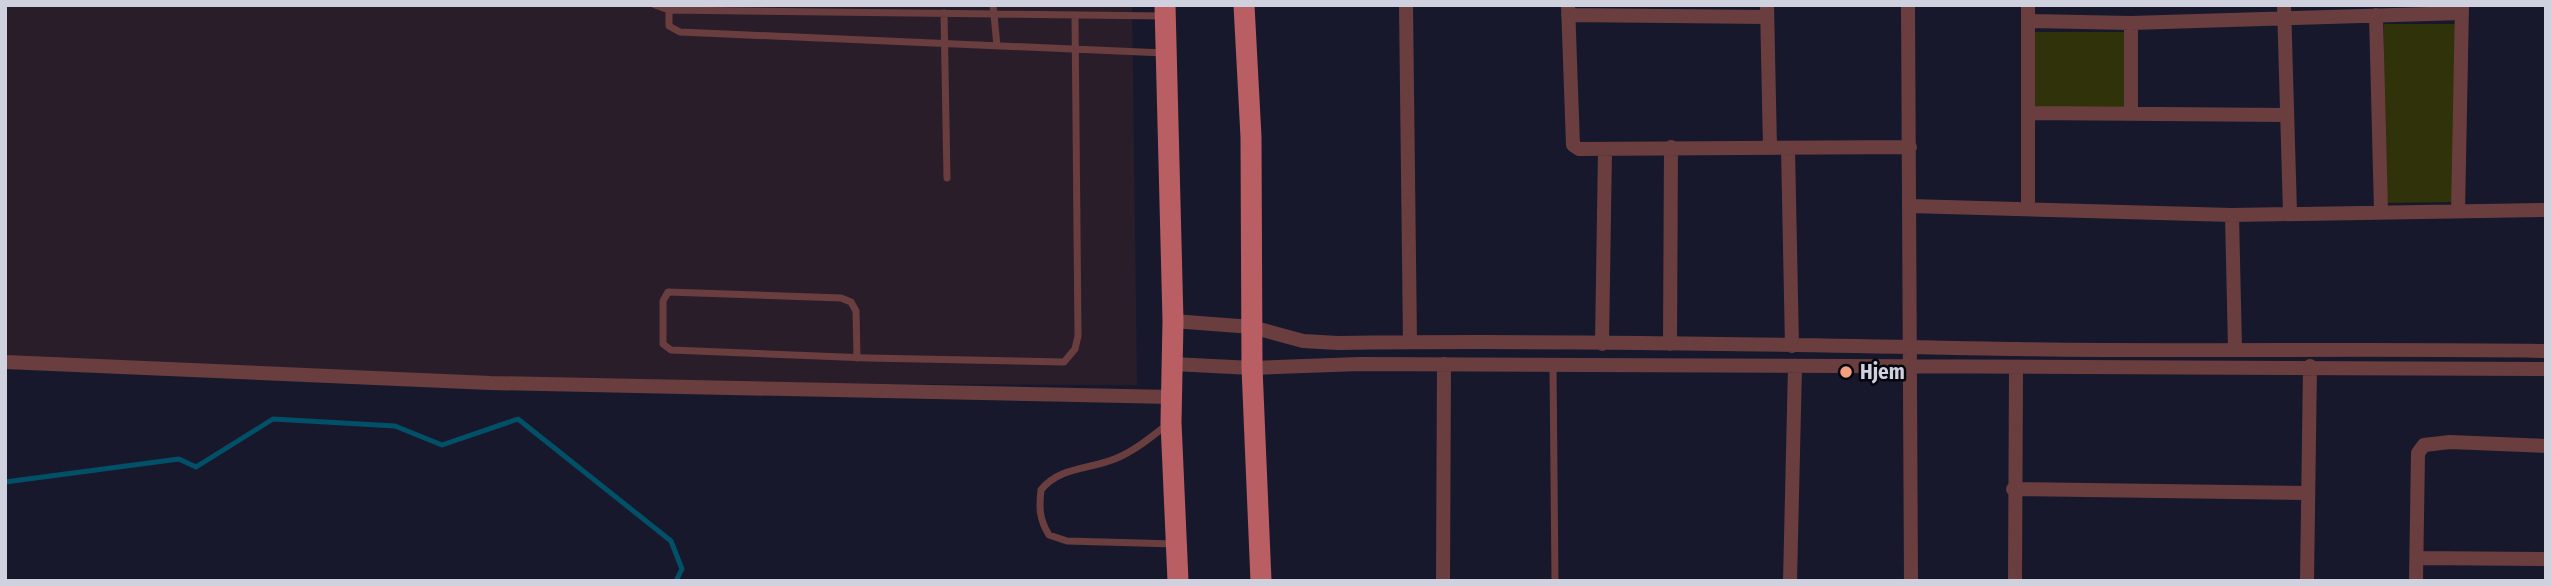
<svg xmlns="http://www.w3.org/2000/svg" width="2551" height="586" font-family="'Fira Sans Condensed',sans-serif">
	<rect width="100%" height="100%" fill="#18182d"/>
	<!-- industrial -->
	<path fill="#2a1d2a" d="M5,5H1132L1137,385L645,383L5,359Z"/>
	<!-- green -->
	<path fill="#303209" d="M2384,24H2457L2454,202L2384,203Z
		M2032,32H2126V112L2032,111Z"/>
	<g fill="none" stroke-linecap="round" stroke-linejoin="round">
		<!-- stream -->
		<path stroke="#005167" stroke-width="5" d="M5,482L179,459L196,467L273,419L395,426L442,445L518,419L671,541L682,569L676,581"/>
		<!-- lane -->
		<path stroke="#6a3e3f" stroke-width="7" d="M655,5L669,10L1164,16
			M993,5L997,46
			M669,10V26L680,32L1164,53
			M944,13L947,178
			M857,358L856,311L851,302L841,298L668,292L663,301V344L671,350L868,358L1064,362L1075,349L1078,336L1075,15
			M1553,366L1555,581
			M1168,424C1151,437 1136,450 1117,458C1090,470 1060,466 1041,490C1039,507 1039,519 1049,535L1067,541L1175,544"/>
		<!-- street -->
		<path stroke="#6a3e3f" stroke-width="14" d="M1406,5L1410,342
			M1568,5L1573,145L1579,149L1910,147
			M1767,5L1770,148
			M1908,5L1911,581
			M2028,5V208
			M2284,5L2290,213
			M1568,15L1767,17
			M2376,15L2381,211
			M2028,21L2131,23L2462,13
			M2131,23V114
			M2028,113L2285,115
			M1788,148L1792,346
			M1910,206L2232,215L2546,210
			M2458,211L2462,6
			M2232,215L2235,348
			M1173,321L1252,327L1303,341L1338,343C1565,340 1792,345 2018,349C2194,352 2370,348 2546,351
			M1602,344L1605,149
			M1670,344L1671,147
			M5,362L490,383L1172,397
			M1173,364L1252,368L1360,364L2546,369
			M2013,489L2307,493
			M2417,558L2546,559
			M1443,581L1444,364
			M1790,581L1795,367
			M2015,581L2016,368
			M2307,581L2310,366
			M2416,581L2418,453L2424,445L2450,442L2546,446"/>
		<!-- primary -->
		<path stroke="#b95f63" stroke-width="21" d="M1165,5L1173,321L1171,422L1178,581
			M1244,5L1251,137L1252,368L1261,581"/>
	</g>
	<!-- markers -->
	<circle fill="#f2a17e" stroke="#05050d" stroke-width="2.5" cx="1846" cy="372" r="7"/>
	<g text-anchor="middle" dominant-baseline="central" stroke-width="5" stroke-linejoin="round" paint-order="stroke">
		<!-- poi labels -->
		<g font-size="21" font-weight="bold" fill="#cfd1df" stroke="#05050d" text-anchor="start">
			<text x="1860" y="372">Hjem</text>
		</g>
	</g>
	<!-- border -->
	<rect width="2551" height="586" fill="none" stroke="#cfd1df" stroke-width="14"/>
</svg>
